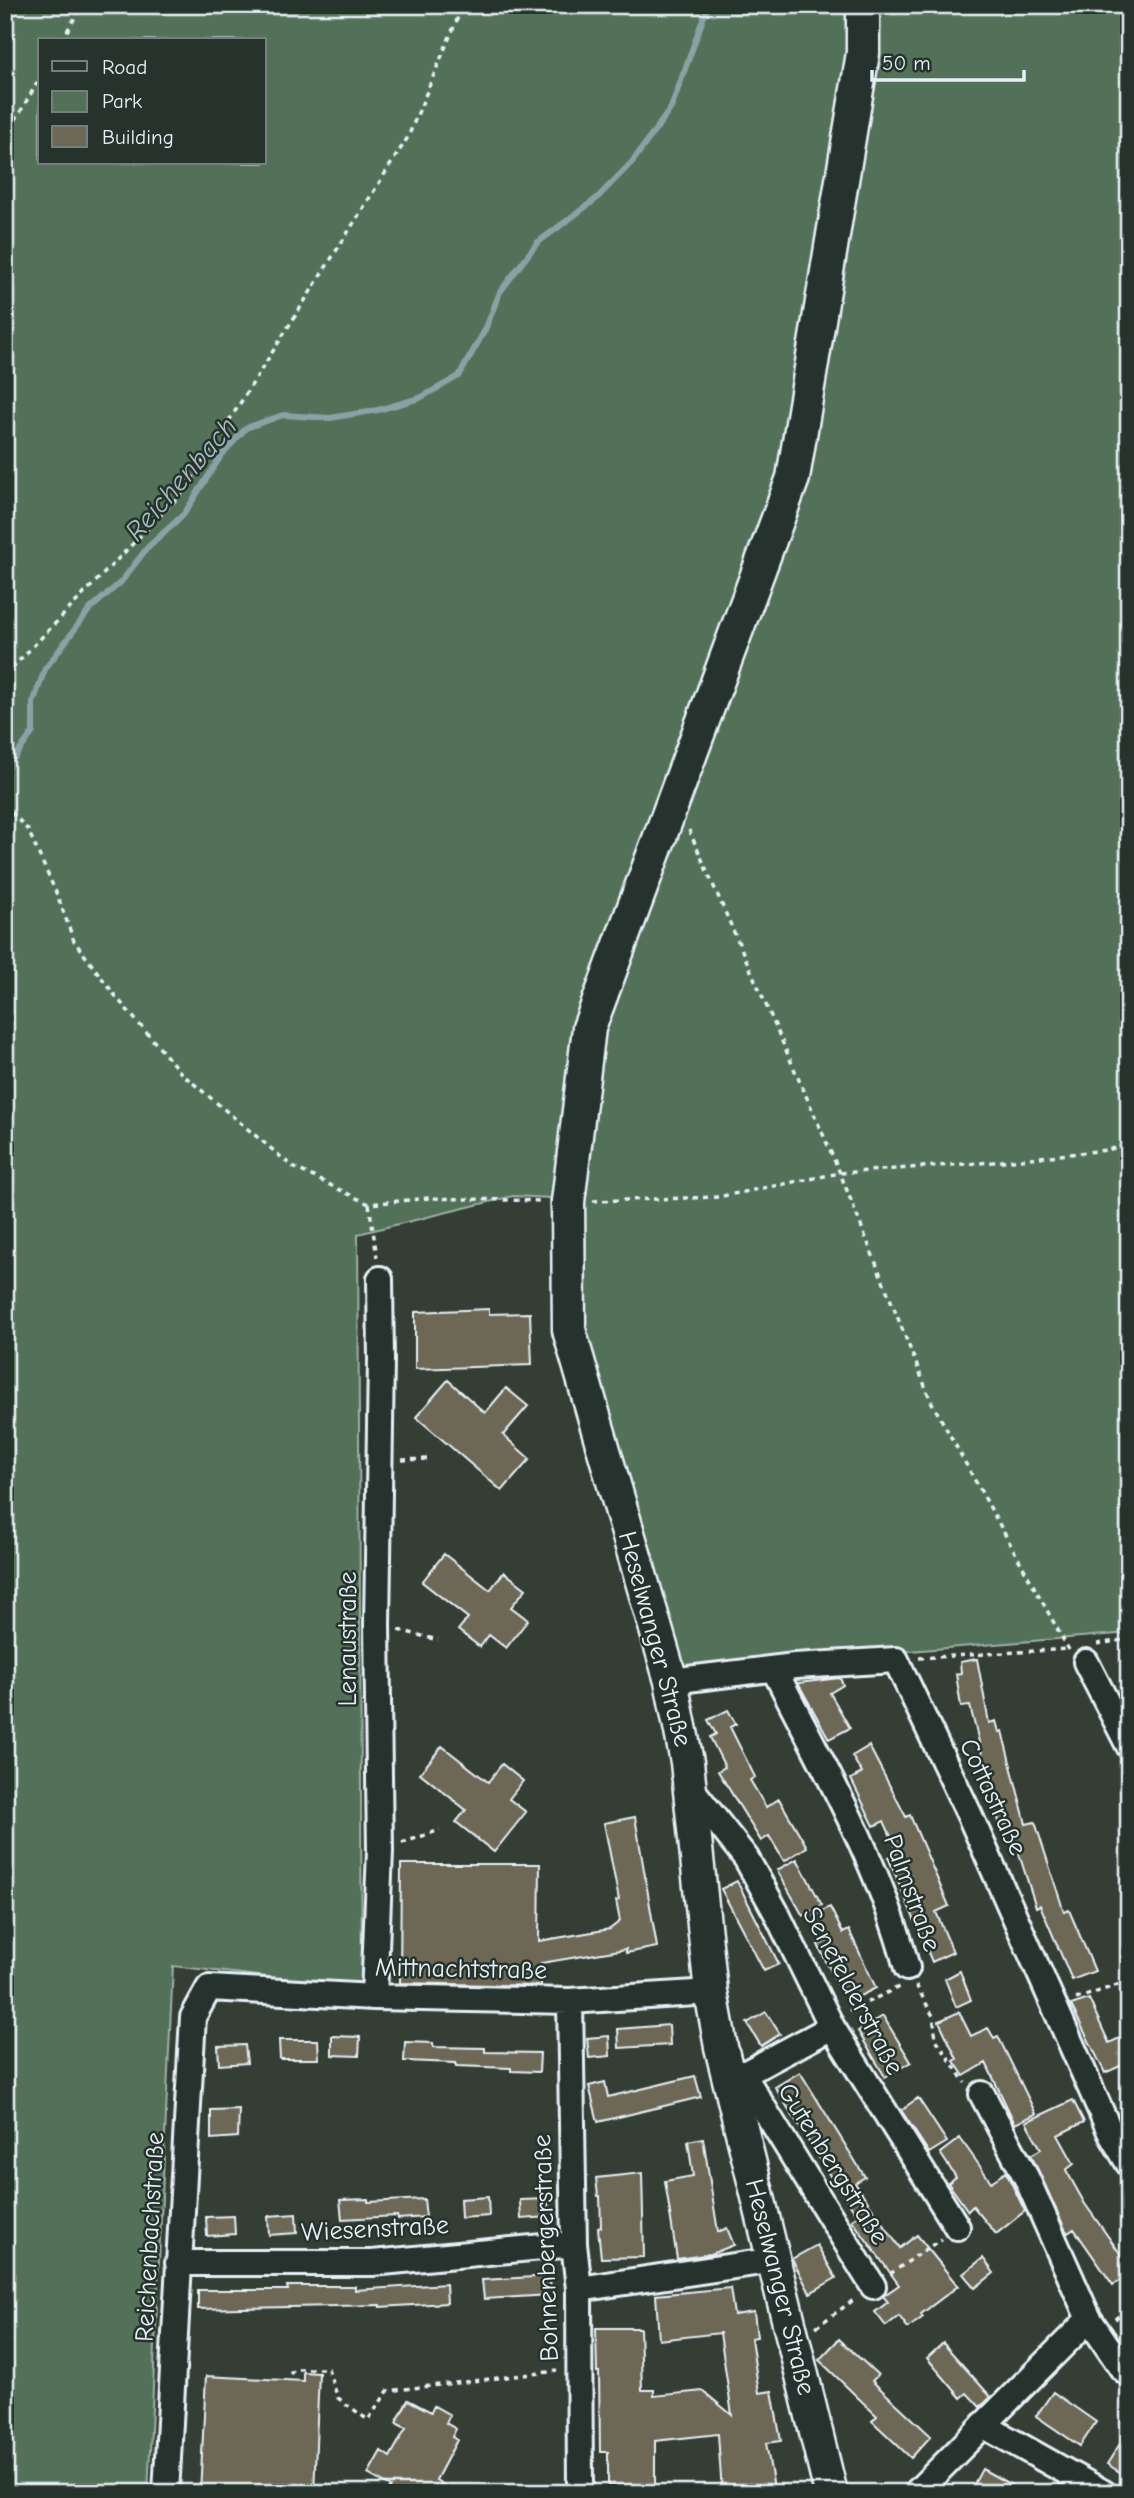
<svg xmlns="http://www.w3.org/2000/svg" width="1134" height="2498" font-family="'Comic Neue',sans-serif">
	<rect width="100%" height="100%" fill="#343e35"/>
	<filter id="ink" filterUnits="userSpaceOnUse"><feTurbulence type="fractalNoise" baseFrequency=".0143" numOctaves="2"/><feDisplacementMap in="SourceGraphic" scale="14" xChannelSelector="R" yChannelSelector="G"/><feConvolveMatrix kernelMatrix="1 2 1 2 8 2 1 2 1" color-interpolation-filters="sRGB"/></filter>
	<g filter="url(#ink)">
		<!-- green -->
		<path fill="#537159" stroke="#9eb1a8" stroke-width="2" fill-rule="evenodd" d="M5,5H1129V1633L653,1672L558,1330L550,1198L513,1196L358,1234L362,1988L173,1966L148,2493H5ZM40,40H264V163H40Z"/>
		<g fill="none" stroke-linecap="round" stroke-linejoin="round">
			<!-- stream -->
			<path stroke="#89a2a6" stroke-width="6" d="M5,763L15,757L33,732V703L45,669L90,609L121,582L147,548L184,514L221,456L246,428L283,415L330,418L378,410L420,398L459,376L485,330L500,292L537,243L596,199L633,161L671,108L708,5"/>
		</g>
		<!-- building -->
		<path fill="#6d6856" stroke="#e8f1f8" stroke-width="2" d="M489,1309V1314L530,1313L532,1365L415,1369V1312Z
			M448,1380L485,1413L506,1388L528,1406L503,1435L530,1459L502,1491L416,1417Z
			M444,1554L490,1590L504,1572L526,1589L511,1607L528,1620L506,1648L489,1635L480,1647L458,1630L468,1618L422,1582Z
			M977,1659L989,1723L996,1721L999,1732L1002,1731L1026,1824L1035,1822L1064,1912L1069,1910L1095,1971L1072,1980L1040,1905L1036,1907L1009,1823L1000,1826L970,1706L961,1707L956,1674L961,1673L960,1662Z
			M840,1678L843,1685L830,1693L850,1728L829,1739L798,1683Z
			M728,1710L736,1724L730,1727L755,1777L750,1780L766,1807L779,1799L807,1847L784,1861L769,1836L761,1841L718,1771L725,1767L710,1737L716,1734L708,1720Z
			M442,1746L488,1782L502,1764L523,1781L509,1799L526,1812L494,1852L456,1822L466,1810L420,1773Z
			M869,1746L906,1817L910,1815L949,1906L936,1912L953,1952L932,1962L888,1857L898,1852L884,1821L874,1826L851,1779L862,1773L852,1756Z
			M635,1817L657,1947L626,1953V1949L541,1963V1986L400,1983L401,1864H540L539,1941L610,1929L620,1921L616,1901L619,1900L604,1823Z
			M797,1859L822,1905L803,1916L777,1870Z
			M737,1881L779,1964L764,1971L721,1889Z
			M830,1907L843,1933L849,1930L876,1988L856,1998L851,1988L841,1992L818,1945L828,1940L814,1915Z
			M960,1971L971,2000L956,2007L945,1979Z
			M1089,1999L1109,2043L1124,2036L1129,2046V2062L1105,2073L1071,2005Z
			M766,2012L780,2034L761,2046L747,2023Z
			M959,2012L971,2036L988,2028L994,2038L998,2036L1036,2114L1015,2124L986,2063L964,2076L954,2061L957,2059L939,2021Z
			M883,2016L911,2062L885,2077L858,2031Z
			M669,2025L670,2045L619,2048L618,2029Z
			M332,2036L360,2037L359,2056L332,2055Z
			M609,2036L610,2056L589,2058L587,2038Z
			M279,2040H318L319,2059H280Z
			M405,2042L433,2043V2047L485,2048V2052L540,2053L539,2072L511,2071V2068L456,2066V2063L404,2061Z
			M245,2045L247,2063L219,2065L218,2046Z
			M800,2072L865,2177L855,2183L900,2248L917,2235L958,2286L921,2314L923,2317L908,2328L899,2316L886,2326L875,2312L888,2302L883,2296L899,2285L852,2220L858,2216L841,2191L840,2192L775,2087Z
			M695,2076L701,2097L598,2122L589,2086L605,2082L608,2097Z
			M918,2098L947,2142L929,2153L901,2110Z
			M1073,2100L1084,2122L1058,2135L1074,2164L1066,2170L1085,2204L1129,2266V2274L1113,2285L1074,2229L1068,2233L1065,2229L1031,2155L1041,2149L1026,2122Z
			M239,2109L238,2137L211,2139V2110Z
			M703,2138L718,2232L727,2228L734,2245L711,2254L677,2259L665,2181L693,2176L688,2141Z
			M960,2138L991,2182L1006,2172L1025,2211L996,2234L973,2206L968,2211L948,2183L956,2177L940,2153Z
			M642,2173L644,2257L601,2258L598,2228L601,2227L600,2196H598L596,2178Z
			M488,2197L489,2216L461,2218L460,2199Z
			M368,2199V2202L424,2199L426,2217L398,2219L397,2216L342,2219L340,2200Z
			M548,2199L549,2217L521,2219L520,2200Z
			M296,2214L297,2233L269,2235L268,2216Z
			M234,2216L235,2234L207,2236L206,2217Z
			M817,2245L836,2278L810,2293L792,2259Z
			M983,2258L994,2273L975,2288L963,2274Z
			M550,2276L551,2295L484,2299L482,2280Z
			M446,2284L447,2303L380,2307V2305L198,2309V2290H288L287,2286H355V2290Z
			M730,2288L734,2315L754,2312L757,2337L751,2338L759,2393L772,2391L781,2441L766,2443L775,2493H722L718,2434L655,2441V2486H608V2452H600L599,2372H597L596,2328H640L642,2390H654V2396L703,2391L732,2415L720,2333L659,2340L656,2295Z
			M839,2339L878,2375L872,2381L931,2436L911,2458L872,2421L877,2416L819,2360Z
			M943,2343L991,2397L980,2407L967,2393L961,2398L927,2358Z
			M303,2372L319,2373L314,2493H200L206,2376L303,2381Z
			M1053,2392L1096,2422L1080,2446L1036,2416Z
			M408,2400L431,2412L434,2406L450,2415L446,2423L456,2429L452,2437L457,2440L436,2480L457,2493H387L391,2487L368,2474L381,2451L390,2457L406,2428L396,2423Z
			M1129,2430V2478L1107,2464Z
			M982,2469L1026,2493H969Z"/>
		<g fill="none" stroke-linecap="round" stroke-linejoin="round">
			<!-- minor casing -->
			<g stroke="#e8f1f8" stroke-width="30">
				<path id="minor" d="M1086,1662L1129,1746
					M774,1669C824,1768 878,1860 907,1968
					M671,1681L795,1666L896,1660L970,1816L1111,2134L1129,2164
					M690,1787L746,1858L776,1912L832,2027L957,2227
					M374,1997L380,1851L377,1624L381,1360L380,1279
					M570,2001L574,2244L579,2289L580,2493
					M742,2073L873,2286
					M731,2081L832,2027
					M982,2094L1027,2179L1089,2319L1122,2368L1129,2374
					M178,2263H372L574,2244
					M579,2289L774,2260
					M983,2425L1104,2493
					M166,2493L193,2017L209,1988L374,1997L570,2001L711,1992
					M916,2493L1089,2319"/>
			</g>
			<!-- tertiary casing -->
			<g stroke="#e8f1f8" stroke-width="37">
				<path id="tertiary" d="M831,2493L721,2047L711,1992L687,1762L671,1681L569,1330L568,1202L589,1028L793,478L863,53V5"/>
			</g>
			<!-- path -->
			<path stroke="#e8f1f8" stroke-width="3.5" stroke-dasharray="5 5" stroke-linecap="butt" d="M62,40L82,5
				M5,138L40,78
				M5,675L186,489L408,137L463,5
				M5,805L28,830L58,897L74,941L117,998L181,1073L293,1167L369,1204L429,1198L543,1201
				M689,830L840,1173L931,1401L1069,1650
				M593,1201L718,1197L840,1173L993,1162L1107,1150L1129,1144
				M369,1204L377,1257
				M402,1460L428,1459
				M399,1630L438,1640
				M1097,1644L1129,1639
				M919,1658L1069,1649
				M402,1843L440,1830
				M916,1985L933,2016L936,2039L965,2083
				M1076,1999L1129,1981
				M849,2011L899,1987
				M890,2274L941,2239
				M1115,2319L1129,2308
				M816,2327L855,2299
				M290,2374L295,2369H328L338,2398L368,2420L388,2391L557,2371"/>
			<!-- minor -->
			<use href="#minor" stroke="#26332d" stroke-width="24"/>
			<!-- tertiary -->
			<use href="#tertiary" stroke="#26332d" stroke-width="32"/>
		</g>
	</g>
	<g text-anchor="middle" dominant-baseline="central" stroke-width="5" stroke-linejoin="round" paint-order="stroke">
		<!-- street labels -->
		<g font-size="26" fill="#e8f1f8" stroke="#26332d">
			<text transform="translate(348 1639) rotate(-90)">Lenaustraße</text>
			<text transform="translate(655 1639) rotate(75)">Heselwanger Straße</text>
			<text transform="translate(993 1797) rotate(65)">Cottastraße</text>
			<text transform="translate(912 1893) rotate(70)">Palmstraße</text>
			<text transform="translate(461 1969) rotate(1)">Mittnachtstraße</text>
			<text transform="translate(853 1991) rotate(62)">Senefelderstraße</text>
			<text transform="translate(833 2164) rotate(58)">Gutenbergstraße</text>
			<text transform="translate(375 2229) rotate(-3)">Wiesenstraße</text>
			<text transform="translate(150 2237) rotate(-87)">Reichenbachstraße</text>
			<text transform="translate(546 2248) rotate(-92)">Bohnenbergerstraße</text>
			<text transform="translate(780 2287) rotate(76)">Heselwanger Straße</text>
		</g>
		<!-- water labels -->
		<g font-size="28" font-style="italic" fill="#a9bdc1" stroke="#26332d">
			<text transform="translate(181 479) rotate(-49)">Reichenbach</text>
		</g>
	</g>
	<!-- margin -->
	<rect width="1134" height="2498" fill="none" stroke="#26332d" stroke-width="28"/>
	<rect x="14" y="14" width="1106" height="2470" fill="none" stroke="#e8f1f8" stroke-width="2.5" filter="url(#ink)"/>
	<!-- legend -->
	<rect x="38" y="38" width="228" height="126" fill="#26332d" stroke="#747f7e" stroke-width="2"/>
	<rect x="52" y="61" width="35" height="10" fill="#26332d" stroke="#747f7e" stroke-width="2"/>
	<text x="102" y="74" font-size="21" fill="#e8f1f8">Road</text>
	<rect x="52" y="91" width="35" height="21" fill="#537159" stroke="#747f7e" stroke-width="2"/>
	<text x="102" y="108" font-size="21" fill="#e8f1f8">Park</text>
	<rect x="52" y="126" width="35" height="21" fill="#6d6856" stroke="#747f7e" stroke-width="2"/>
	<text x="102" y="144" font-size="21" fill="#e8f1f8">Building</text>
	<!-- scale -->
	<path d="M872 70v10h152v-10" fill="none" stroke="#e8f1f8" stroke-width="3.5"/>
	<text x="882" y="70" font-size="21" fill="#e8f1f8" stroke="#26332d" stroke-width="5" paint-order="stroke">50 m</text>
</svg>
